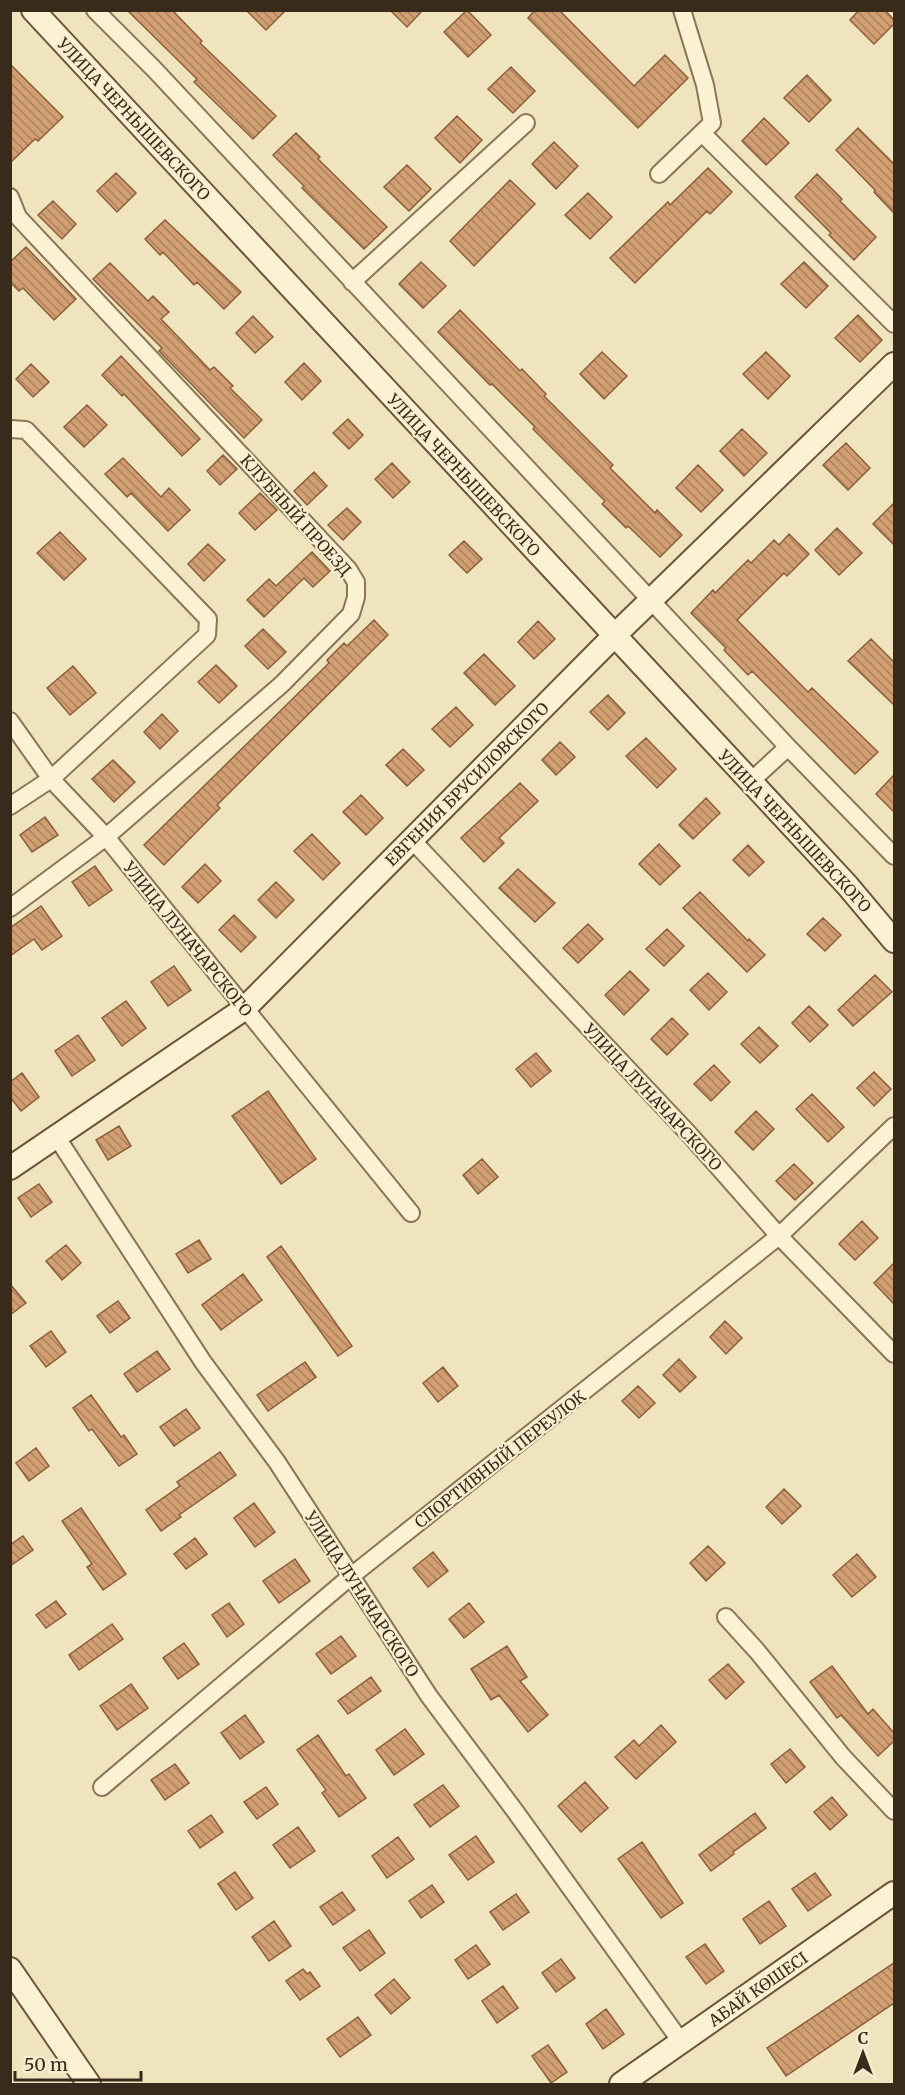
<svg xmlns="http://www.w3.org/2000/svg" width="905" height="2095" font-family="Merriweather,serif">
	<defs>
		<pattern id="building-back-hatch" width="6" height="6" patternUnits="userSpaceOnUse" patternTransform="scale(1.5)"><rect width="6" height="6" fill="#d19f72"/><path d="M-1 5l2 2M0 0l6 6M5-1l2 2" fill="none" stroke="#ab825d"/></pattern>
	</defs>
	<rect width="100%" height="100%" fill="#f0e4bf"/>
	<!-- building -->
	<path fill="url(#building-back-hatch)" stroke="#8b5f3b" stroke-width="1.5" d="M127,10H172L202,41L200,43L276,116L253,139L194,82L197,79Z
		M246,10H286L266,30Z
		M390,10H423L407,27Z
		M467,10L491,35L468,57L444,32Z
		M535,10H559L634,86L665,55L688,78L638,128L528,18Z
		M859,10H885L894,20V24L874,44L850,20Z
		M10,64L63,117L38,141L35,139L10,163Z
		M511,67L535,91L513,113L488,89Z
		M807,75L831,100L809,122L784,98Z
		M457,116L482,140L460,163L435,138Z
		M764,118L789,143L766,165L742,141Z
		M858,128L894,164V213L874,192L875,190L836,150Z
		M296,133L320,157L318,159L387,227L364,249L302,188L304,186L273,155Z
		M554,142L578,166L556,189L532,164Z
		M407,165L431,189L409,211L384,187Z
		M708,168L732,192L710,214L707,211L635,283L610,258L668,202L670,205Z
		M116,173L136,193L117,212L97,191Z
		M817,174L842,199L840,201L876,237L854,260L829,235L831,233L795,197Z
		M510,180L535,204L474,266L450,241Z
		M588,193L612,217L590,239L565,215Z
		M53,201L76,224L62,239L38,215Z
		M165,220L241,292L224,309L197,282L194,285L163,252L160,255L145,239Z
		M26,247L76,299L54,320L23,288L19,291L10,282V262Z
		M421,262L446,286L423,308L399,284Z
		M804,262L828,286L806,308L781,284Z
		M110,263L148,301L153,296L169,312L161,319L210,370L214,367L233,386L230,388L262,420L244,438L159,351L162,348L93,279Z
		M460,310L520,371L522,369L546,394L544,396L613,465L610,468L655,513L657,510L682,535L660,557L628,526L626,528L602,504L605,501L533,429L535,427L492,384L490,385L438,332Z
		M858,315L882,340L860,362L835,338Z
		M253,316L273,337L255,353L236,333Z
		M602,352L627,376L604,399L580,374Z
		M766,352L790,376L768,399L743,374Z
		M121,356L200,439L182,456L124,394L122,396L102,375Z
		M304,363L321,381L302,400L285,382Z
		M31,364L49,382L33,397L16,379Z
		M87,405L107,425L84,447L64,427Z
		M348,419L363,435L349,449L333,433Z
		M742,429L767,453L744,476L720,451Z
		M846,443L870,468L848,490L823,465Z
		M223,455L237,469L220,485L207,471Z
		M123,458L161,497L169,488L190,510L168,531L131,493L127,497L105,474Z
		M392,463L410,482L393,498L375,479Z
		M698,465L723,490L701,512L676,488Z
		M314,472L327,486L307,505L294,491Z
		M260,493L277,510L255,530L239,513Z
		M894,503V545L873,524Z
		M347,508L361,522L343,540L328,525Z
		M837,528L862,553L839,575L815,550Z
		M60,532L86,559L64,580L37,553Z
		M789,534L809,554L787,576L784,573L737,620L808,692L812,688L878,752L855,774L752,671L748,675L724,650L726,648L691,613L713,590L715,593L748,560L751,563L774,540L779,545Z
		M464,541L482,559L467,573L449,555Z
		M208,544L225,560L204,581L188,564Z
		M312,552L330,571L313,587L304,578L264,617L247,600L269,579L276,586Z
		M374,620L388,635L217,805L220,808L164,865L144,845L329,663L327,660L344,643L347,646Z
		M538,621L555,639L534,659L518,642Z
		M263,629L286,652L268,669L245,646Z
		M871,639L894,662V705L848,661Z
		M484,654L515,686L495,705L464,673Z
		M216,665L237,686L219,703L198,682Z
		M73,666L96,693L70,715L47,688Z
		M608,695L625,713L608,730L590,712Z
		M456,707L473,725L450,747L432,729Z
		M162,714L178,731L160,749L144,732Z
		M646,738L676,769L657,788L626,756Z
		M560,742L575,757L556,775L542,760Z
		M403,749L424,770L407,786L386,765Z
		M113,760L135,782L114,802L92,779Z
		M894,775V812L876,794Z
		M520,783L538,801L499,838L504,843L484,862L461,838Z
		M361,795L383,818L366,835L343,812Z
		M706,798L720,813L693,839L679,825Z
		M45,817L58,835L32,852L20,835Z
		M312,834L340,863L323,880L294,851Z
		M659,844L680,866L660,885L639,864Z
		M748,845L764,862L749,876L733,860Z
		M205,864L221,881L198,903L182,887Z
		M95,866L112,890L89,906L72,882Z
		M518,869L555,903L535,922L499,888Z
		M276,882L294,900L276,918L258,900Z
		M700,892L748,941L749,939L765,955L747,972L683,908Z
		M41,906L62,936L42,950L34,939L10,956V928Z
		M234,915L256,937L241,952L219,930Z
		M823,918L841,935L825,951L807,934Z
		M588,924L603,939L578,963L563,948Z
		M667,929L684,946L664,966L646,949Z
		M174,966L191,990L168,1006L151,982Z
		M630,971L649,990L624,1015L605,995Z
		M708,973L727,992L709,1010L690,990Z
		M875,975L892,992L853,1026L838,1010Z
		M126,1001L146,1028L122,1046L102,1018Z
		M809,1006L828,1025L810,1042L792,1023Z
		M672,1018L688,1034L667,1055L651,1039Z
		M759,1027L778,1046L760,1063L741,1044Z
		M78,1035L95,1060L72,1076L55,1051Z
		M536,1053L551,1071L531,1087L516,1069Z
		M714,1065L730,1082L711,1101L694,1084Z
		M874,1072L891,1089L874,1106L857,1088Z
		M22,1073L39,1097L21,1111L10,1097V1082Z
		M268,1091L316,1159L281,1184L232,1116Z
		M812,1094L844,1127L828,1142L796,1109Z
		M756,1111L774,1129L753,1150L735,1132Z
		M119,1126L131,1146L108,1160L96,1140Z
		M482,1159L498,1177L478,1194L463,1175Z
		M794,1164L813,1183L795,1200L776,1181Z
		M39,1184L52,1202L31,1217L18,1198Z
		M862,1221L878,1238L855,1260L839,1244Z
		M199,1240L211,1259L188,1273L176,1254Z
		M66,1245L81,1263L62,1280L46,1261Z
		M281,1246L352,1346L338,1356L267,1257Z
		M894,1263V1304L874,1283Z
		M243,1274L262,1300L221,1330L202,1305Z
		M10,1284L26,1303L10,1315Z
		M118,1301L130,1318L110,1333L97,1316Z
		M725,1321L742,1338L726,1354L710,1337Z
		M51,1331L66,1352L46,1367L30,1346Z
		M157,1351L170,1369L137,1392L124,1374Z
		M679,1359L696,1377L680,1392L663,1375Z
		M305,1362L316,1377L268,1411L257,1395Z
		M443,1367L458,1386L438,1402L423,1383Z
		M638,1386L655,1403L639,1418L622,1401Z
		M91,1395L121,1437L124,1435L137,1454L119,1466L92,1429L89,1431L73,1408Z
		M186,1409L200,1428L174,1446L160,1427Z
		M36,1448L49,1466L29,1481L16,1463Z
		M220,1452L236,1475L179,1515L181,1517L161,1531L146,1510L180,1486L177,1482Z
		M784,1489L801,1506L782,1524L766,1507Z
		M254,1503L275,1532L255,1547L234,1518Z
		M81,1508L126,1574L103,1590L87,1567L92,1564L62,1521Z
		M23,1536L33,1550L10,1566V1545Z
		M195,1538L207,1554L186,1569L174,1554Z
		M708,1546L725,1563L706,1581L690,1563Z
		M433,1552L448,1571L428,1587L413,1568Z
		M857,1554L876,1577L852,1597L833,1575Z
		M295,1559L310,1581L279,1603L263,1581Z
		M56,1601L66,1614L46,1628L36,1615Z
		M229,1603L244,1624L227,1637L212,1615Z
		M469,1603L484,1622L464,1638L449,1619Z
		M112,1624L123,1639L79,1670L69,1655Z
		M341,1636L356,1656L331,1674L316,1654Z
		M184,1643L199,1664L178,1679L163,1658Z
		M507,1646L527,1677L520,1681L548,1715L528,1732L499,1695L491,1700L471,1669Z
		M728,1664L744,1682L726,1699L709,1680Z
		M832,1666L868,1714L873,1709L894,1733V1741L878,1756L841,1715L837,1718L810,1682Z
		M371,1677L381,1691L348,1714L338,1701Z
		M131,1684L148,1708L117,1730L100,1706Z
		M245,1715L264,1742L240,1759L221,1733Z
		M661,1725L676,1742L636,1779L615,1757L634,1740L639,1746Z
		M405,1729L424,1754L394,1775L376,1750Z
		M318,1735L346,1776L349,1774L366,1798L339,1817L322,1793L326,1790L297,1750Z
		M790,1749L805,1767L786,1783L771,1764Z
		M175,1764L189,1783L165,1800L151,1780Z
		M585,1782L608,1808L581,1832L558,1806Z
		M443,1785L459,1806L430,1827L414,1805Z
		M266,1787L278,1804L257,1819L244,1802Z
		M832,1797L847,1815L830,1830L814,1812Z
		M755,1813L766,1828L733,1852L734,1854L711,1871L699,1855Z
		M211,1815L223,1832L200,1848L188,1831Z
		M298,1827L315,1851L290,1868L273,1845Z
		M476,1836L494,1862L468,1880L449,1855Z
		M398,1837L414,1859L387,1878L372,1856Z
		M642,1842L683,1903L661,1918L618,1859Z
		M235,1872L253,1898L236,1910L218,1884Z
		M815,1873L831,1895L808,1911L792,1889Z
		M432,1885L444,1902L421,1918L409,1901Z
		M342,1892L355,1910L333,1925L320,1907Z
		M516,1894L529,1912L503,1930L490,1912Z
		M769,1901L786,1926L760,1944L743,1919Z
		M274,1921L291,1946L269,1961L252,1937Z
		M369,1930L385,1953L360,1971L343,1948Z
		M705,1944L724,1971L706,1984L686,1957Z
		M476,1945L490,1964L468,1979L455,1960Z
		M561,1959L575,1978L556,1992L542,1973Z
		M894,1963V2003L786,2076L767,2048Z
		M303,1969L307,1974L310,1972L320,1986L300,2000L286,1981Z
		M394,1979L410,1998L391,2014L375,1995Z
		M503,1986L518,2008L497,2023L482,2001Z
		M606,2009L624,2034L603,2049L586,2024Z
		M358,2017L371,2035L340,2057L327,2039Z
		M548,2045L567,2072L551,2083L532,2056Z"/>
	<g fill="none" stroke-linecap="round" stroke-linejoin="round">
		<!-- street casing -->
		<g stroke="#8a7556" stroke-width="20">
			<path id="street" d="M95,10L154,69L788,747L894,856
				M702,133L894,324
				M659,174L712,123L705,85L682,10
				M10,197L18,217L348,569L356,582V597L351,614L282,684L106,837L10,908
				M352,282L526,123
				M10,429L26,430L208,619L207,635L51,779L10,806
				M10,721L51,779L106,837L411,1213
				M750,782L788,747
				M412,840L689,1134L779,1236L894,1354
				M56,1136L203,1362L277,1462L429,1696L515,1811L682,2043
				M726,1617L757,1651L843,1757L894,1811
				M102,1787L350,1577L779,1236L894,1126"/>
		</g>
		<!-- secondary casing -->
		<g stroke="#6c553a" stroke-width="26">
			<path id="secondary" d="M33,10L847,885L894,941
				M10,1168L244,1009L614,636L894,364
				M10,1969L89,2084
				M621,2084L894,1893"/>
		</g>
		<!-- street -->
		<use href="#street" stroke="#fbf1d3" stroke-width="16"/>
		<!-- secondary -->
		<use href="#secondary" stroke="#fbf1d3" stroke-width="22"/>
	</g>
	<g text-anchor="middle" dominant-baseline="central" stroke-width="4.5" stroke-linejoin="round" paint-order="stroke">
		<!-- street labels -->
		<g font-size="16" fill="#392b1c" stroke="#f7eecf">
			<text transform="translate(134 119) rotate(47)">УЛИЦА ЧЕРНЫШЕВСКОГО</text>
			<text transform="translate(464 475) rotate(47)">УЛИЦА ЧЕРНЫШЕВСКОГО</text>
			<text transform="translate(296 515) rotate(48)">КЛУБНЫЙ ПРОЕЗД</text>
			<text transform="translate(467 784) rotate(-45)">ЕВГЕНИЯ БРУСИЛОВСКОГО</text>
			<text transform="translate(795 831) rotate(47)">УЛИЦА ЧЕРНЫШЕВСКОГО</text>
			<text transform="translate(188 939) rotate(51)">УЛИЦА ЛУНАЧАРСКОГО</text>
			<text transform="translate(653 1097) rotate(47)">УЛИЦА ЛУНАЧАРСКОГО</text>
			<text transform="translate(500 1459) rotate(-38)">СПОРТИВНЫЙ ПЕРЕУЛОК</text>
			<text transform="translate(362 1594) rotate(57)">УЛИЦА ЛУНАЧАРСКОГО</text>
			<text transform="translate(758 1989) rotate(-35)">АБАЙ КӨШЕСІ</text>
		</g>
	</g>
	<!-- border -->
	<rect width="905" height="2095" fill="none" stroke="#392b1c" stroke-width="24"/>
	<!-- north arrow -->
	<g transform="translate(863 2053)" stroke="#f7eecf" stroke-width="4.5" paint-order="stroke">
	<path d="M0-4.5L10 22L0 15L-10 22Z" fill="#392b1c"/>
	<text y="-9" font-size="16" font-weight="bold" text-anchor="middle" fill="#392b1c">С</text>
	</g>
	<!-- scale -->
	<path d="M15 2071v9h126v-9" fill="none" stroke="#392b1c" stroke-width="3"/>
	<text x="24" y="2071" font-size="18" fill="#392b1c" stroke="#f7eecf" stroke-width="4.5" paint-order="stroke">50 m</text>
</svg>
